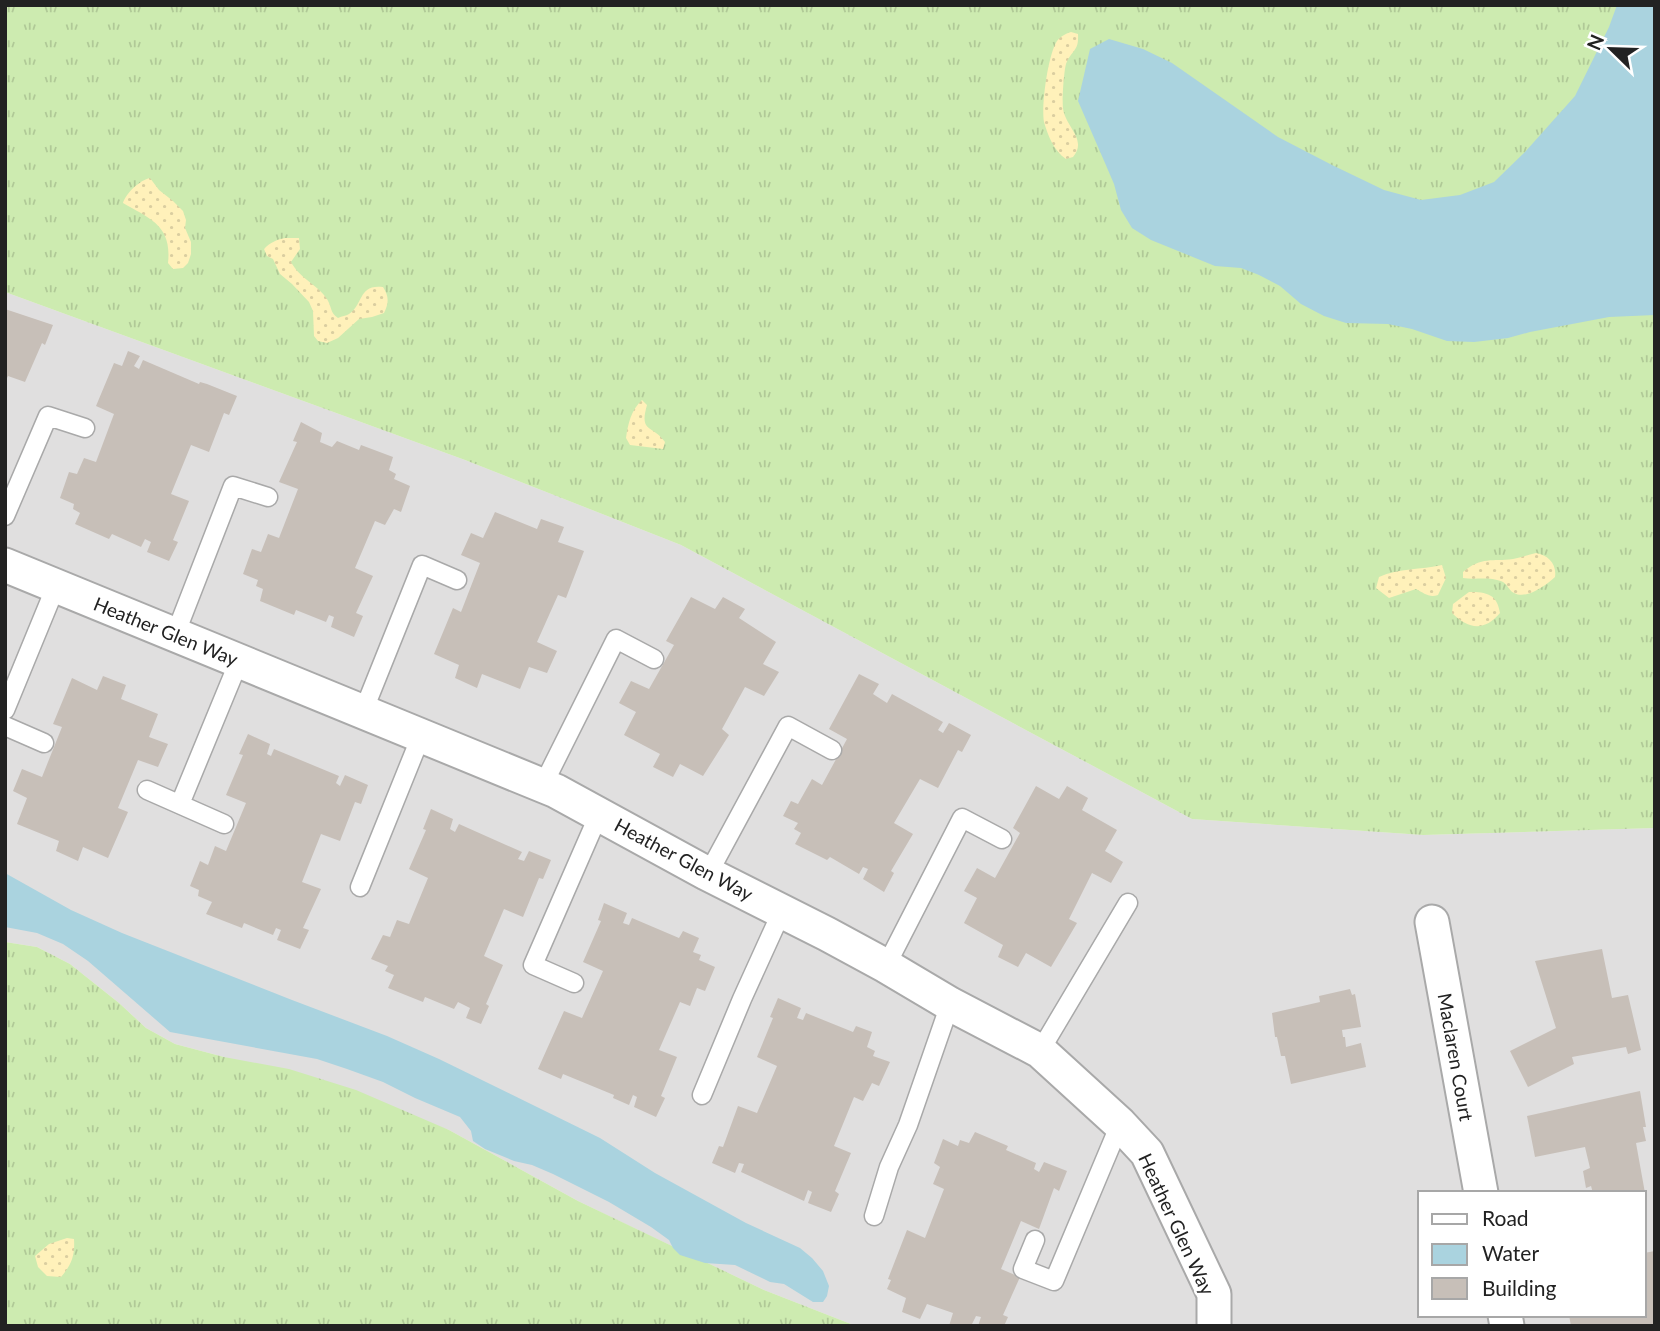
<svg xmlns="http://www.w3.org/2000/svg" width="1660" height="1331" font-family="Lato,sans-serif">
	<defs>
		<pattern id="grass-tufts" width="24" height="20" patternUnits="userSpaceOnUse" patternTransform="scale(1.75)"><rect width="24" height="20" fill="#cdebb0"/><path d="M3 7l-1-3M5 7V3M7 7l1-3M15 17l-1-3M17 17v-4M19 17l1-3" fill="none" stroke="#b0c997"/></pattern>
		<pattern id="sand-dots" width="8" height="8" patternUnits="userSpaceOnUse" patternTransform="scale(1.75)"><rect width="8" height="8" fill="#fff1ba"/><path d="M2 2h.1M6 6h.1" fill="none" stroke="#dacea0" stroke-width="1.8" stroke-linecap="round"/></pattern>
	</defs>
	<rect width="100%" height="100%" fill="#f2efe9"/>
	<!-- residential -->
	<path fill="#e0dfdf" fill-rule="evenodd" d="M5,292L465,460L681,545L1192,819L1423,835L1655,828V1326H856L764,1290L613,1218L578,1201L449,1130L224,1057L175,1044L146,1028L119,1003L70,964L37,947L5,942ZM1420,1193H1644V1315H1420Z"/>
	<!-- grass -->
	<path fill="url(#grass-tufts)" d="M5,5H1655V828L1423,835L1192,819L681,545L465,460L5,292Z
		M5,942L37,947L70,964L119,1003L146,1028L175,1044L224,1057L289,1069L356,1090L449,1130L578,1201L764,1290L856,1326H5Z"/>
	<!-- sand -->
	<path fill="url(#sand-dots)" d="M1071,32L1078,34C1079,52 1072,49 1066,64C1064,71 1062,99 1063,108C1065,127 1088,139 1073,157L1066,159C1054,151 1048,136 1044,122C1041,106 1048,55 1057,41C1061,36 1065,34 1071,32Z
		M150,178L159,190L173,201L183,211L186,220L185,228L191,242V254L188,263L183,268L173,269L168,263C172,226 151,219 123,203C126,193 140,180 150,178Z
		M285,238H299L300,249L291,262C300,279 317,284 327,299C332,307 330,313 338,318C342,316 346,316 349,314C364,304 358,284 383,287C389,296 389,303 384,313L372,317L359,319L338,338L327,343L318,341L314,336L313,311L309,302L292,284L280,274L273,259L267,256L264,249C271,242 276,240 285,238Z
		M642,400L647,405C639,433 652,424 665,442L663,449L630,445L626,438C628,424 631,410 642,400Z
		M1536,553C1548,555 1557,564 1555,577C1546,585 1527,600 1514,593C1507,589 1508,582 1497,580C1486,577 1474,580 1463,578V572C1482,556 1492,562 1513,559C1521,557 1529,555 1536,553Z
		M1442,565L1446,578L1438,595C1429,598 1424,593 1416,589L1389,598L1376,588L1379,577C1399,568 1421,570 1442,565Z
		M1469,592C1487,592 1497,594 1500,613C1485,631 1469,630 1452,613L1453,604Z
		M67,1238L74,1239C75,1255 72,1264 61,1277L47,1276L38,1267L35,1256L49,1244Z"/>
	<!-- water -->
	<path fill="#aad3df" d="M1617,5H1655V315L1609,317L1530,332L1508,338L1474,342L1447,341L1412,329L1388,324L1346,323L1324,316L1301,304L1280,286L1259,275L1241,268L1215,266L1151,240L1132,228L1121,210L1114,184L1105,163L1078,101L1090,49L1109,39L1143,49L1172,63L1278,137L1332,165L1384,190L1421,200L1460,195L1494,182L1525,152L1575,96L1609,27Z
		M5,873L71,910L122,933L292,1000L387,1036L439,1059L600,1138L655,1173L746,1223L800,1248L812,1258L823,1271L829,1286L827,1296L823,1302H813L784,1284L770,1282L735,1265L705,1263L680,1255L673,1248L669,1240L651,1227L609,1202L553,1174L532,1165L514,1161L485,1149L473,1141L471,1131L460,1117L415,1098L383,1082L347,1069L317,1059L170,1032L88,961L63,944L37,933L5,927Z"/>
	<!-- building -->
	<path fill="#c7bfb8" d="M5,309L53,325L45,345L42,343L25,382L8,376L5,382Z
		M128,351L140,356L134,366L139,369L143,360L199,384L200,382L207,384L237,396L229,415L224,413L209,452L191,445L171,494L189,501L173,540L178,542L169,561L147,552L151,542L145,539L141,547L112,534L109,539L75,524L80,513L73,509L74,504L60,498L69,472L77,474L84,458L96,462L114,414L96,406L114,363L122,366Z
		M301,422L322,433L320,442L332,447L337,441L359,450L361,445L393,457L389,470L396,474L394,479L410,486L401,512L394,509L385,525L375,521L355,568L373,576L356,613L363,616L354,637L331,627L334,617L329,615L326,622L296,610L294,615L260,601L263,589L256,586L258,580L243,574L252,549L261,552L268,534L279,538L298,489L279,482L297,442L293,441Z
		M495,512L537,529L541,519L564,527L558,542L584,551L566,598L558,595L537,642L557,651L547,673L529,667L520,689L482,674L477,688L455,678L459,665L434,654L453,608L461,612L480,563L461,555L471,533L483,538Z
		M691,597L715,609L723,597L745,609L739,618L776,642L763,664L779,672L764,696L745,687L722,729L729,735L703,776L680,764L673,777L653,767L660,754L624,735L636,712L619,703L631,681L649,689L674,645L666,641Z
		M859,674L879,684L873,694L887,703L892,694L943,722L938,730L943,733L949,723L971,735L962,752L958,750L938,788L920,779L894,823L913,834L891,871L894,873L884,892L863,879L868,869L863,867L859,874L830,857L827,860L795,844L801,833L794,829L798,823L783,816L791,801L798,804L812,779L822,785L847,739L829,729Z
		M103,676L126,685L121,699L158,714L149,737L168,744L158,767L138,760L118,808L128,812L108,858L83,847L78,861L56,851L59,841L17,824L27,798L13,791L22,769L42,777L62,727L53,724L72,678L97,690Z
		M248,734L270,744L267,754L271,756L274,749L339,776L336,783L340,786L345,775L368,785L361,804L355,802L340,841L321,834L302,882L321,889L303,928L309,930L300,949L277,940L281,930L276,928L273,935L244,923L242,928L206,914L212,902L198,896L199,890L190,886L200,861L208,865L215,846L226,851L246,803L226,795L243,755L239,754Z
		M1036,786L1059,799L1067,786L1088,798L1082,810L1117,830L1105,851L1123,862L1111,883L1092,873L1069,919L1077,923L1051,967L1026,953L1018,967L998,957L1003,945L964,923L977,898L964,891L977,868L995,878L1020,833L1013,828Z
		M431,809L453,819L450,829L455,832L459,824L522,852L518,859L524,861L529,851L551,860L543,879L539,878L523,917L504,909L484,956L503,965L486,1004L489,1006L481,1024L466,1018L470,1008L458,1002L454,1009L425,997L423,1002L388,988L394,975L385,971L388,966L371,959L383,935L390,937L397,920L409,924L428,878L409,869L426,830L423,829Z
		M604,903L627,913L623,923L629,925L632,918L679,938L683,931L699,938L693,952L701,955L699,960L715,967L705,991L697,988L690,1006L680,1002L659,1050L677,1057L661,1096L665,1098L656,1117L634,1107L637,1097L633,1095L629,1105L613,1098L614,1095L563,1074L561,1079L538,1069L564,1011L582,1018L603,971L583,962L601,921L598,920Z
		M1602,949L1612,998L1628,995L1641,1050L1628,1054L1626,1047L1572,1057L1574,1064L1528,1087L1510,1051L1556,1028L1535,961Z
		M1350,989L1352,995L1355,994L1361,1027L1342,1030L1343,1037H1345L1346,1047L1361,1043L1366,1067L1291,1084L1285,1056H1281L1277,1037H1275L1272,1013L1320,1002L1319,996Z
		M778,998L801,1008L797,1018L803,1020L806,1013L853,1032L856,1026L872,1032L867,1047L875,1051L873,1056L890,1062L879,1086L872,1083L863,1101L854,1097L834,1146L851,1153L835,1191L839,1194L831,1212L808,1203L812,1192L808,1190L804,1201L741,1172L744,1164L739,1163L735,1173L712,1163L719,1146L723,1147L738,1106L757,1113L777,1066L757,1057L773,1018L770,1017Z
		M1640,1091L1646,1127H1643L1646,1141L1636,1143L1645,1193H1593L1591,1186L1586,1188L1583,1171L1590,1168L1585,1147L1535,1157L1527,1116Z
		M975,1132L1008,1146L1006,1150L1036,1163L1034,1169L1039,1172L1044,1162L1067,1171L1059,1191L1054,1188L1039,1229L1021,1221L1001,1269L1020,1277L1003,1315L1008,1317L1004,1326H978L981,1317L976,1316L971,1326H949L953,1313L927,1304L920,1319L902,1312L906,1298L887,1289L891,1280L888,1279L907,1230L925,1238L944,1189L933,1184L940,1167L934,1163L943,1139L958,1146L960,1140L969,1143Z
		M1655,1251V1326H1571L1569,1315H1644V1253Z"/>
	<g fill="none" stroke-linecap="round" stroke-linejoin="round">
		<!-- lane casing -->
		<g stroke="#a9a9a9" stroke-width="21">
			<path id="lane" d="M5,516L48,416L85,428
				M175,635L233,486L268,497
				M5,710L56,586
				M363,712L422,565L457,580
				M5,726L44,743
				M543,785L616,639L654,659
				M147,790L224,824
				M180,804L239,661
				M708,874L788,726L832,750
				M360,887L421,736
				M886,966L962,818L1002,839
				M574,983L533,965L599,814
				M1040,1051L1128,903
				M702,1095L742,999L782,911
				M874,1216L889,1167L908,1125L950,1004
				M1035,1240L1023,1269L1054,1281L1120,1124"/>
		</g>
		<!-- street casing -->
		<g stroke="#a9a9a9" stroke-width="37">
			<path id="street" d="M5,565L556,791L706,873L827,934L886,966L950,1004L1040,1051L1120,1124L1147,1153L1214,1294V1326
				M1432,922L1481,1193
				M1505,1315L1507,1326"/>
		</g>
		<!-- lane -->
		<use href="#lane" stroke="#fff" stroke-width="18"/>
		<!-- street -->
		<use href="#street" stroke="#fff" stroke-width="33"/>
	</g>
	<g text-anchor="middle" dominant-baseline="central" stroke-width="5" stroke-linejoin="round" paint-order="stroke">
		<!-- street labels -->
		<g font-size="19" fill="#222" stroke="#fff">
			<text transform="translate(166 631) rotate(22)">Heather Glen Way</text>
			<text transform="translate(684 859) rotate(28)">Heather Glen Way</text>
			<text transform="translate(1456 1057) rotate(80)">Maclaren Court</text>
			<text transform="translate(1177 1224) rotate(65)">Heather Glen Way</text>
		</g>
	</g>
	<!-- border -->
	<rect width="1660" height="1331" fill="none" stroke="#222222" stroke-width="14"/>
	<!-- legend -->
	<rect x="1418" y="1191" width="228" height="126" fill="#ffffff" stroke="#a7a7a7" stroke-width="2"/>
	<rect x="1432" y="1214" width="35" height="10" fill="#ffffff" stroke="#a7a7a7" stroke-width="2"/>
	<text x="1482" y="1226" font-size="21" fill="#222222">Road</text>
	<rect x="1432" y="1244" width="35" height="21" fill="#aad3df" stroke="#a7a7a7" stroke-width="2"/>
	<text x="1482" y="1261" font-size="21" fill="#222222">Water</text>
	<rect x="1432" y="1278" width="35" height="21" fill="#c7bfb8" stroke="#a7a7a7" stroke-width="2"/>
	<text x="1482" y="1296" font-size="21" fill="#222222">Building</text>
	<!-- north arrow -->
	<g transform="translate(1611 49) rotate(293)" stroke="#ffffff" stroke-width="5" paint-order="stroke">
	<path d="M0-5L12 26L0 18L-12 26Z" fill="#222222"/>
	<text y="-10" font-size="19" font-weight="bold" text-anchor="middle" fill="#222222">N</text>
	</g>
</svg>
